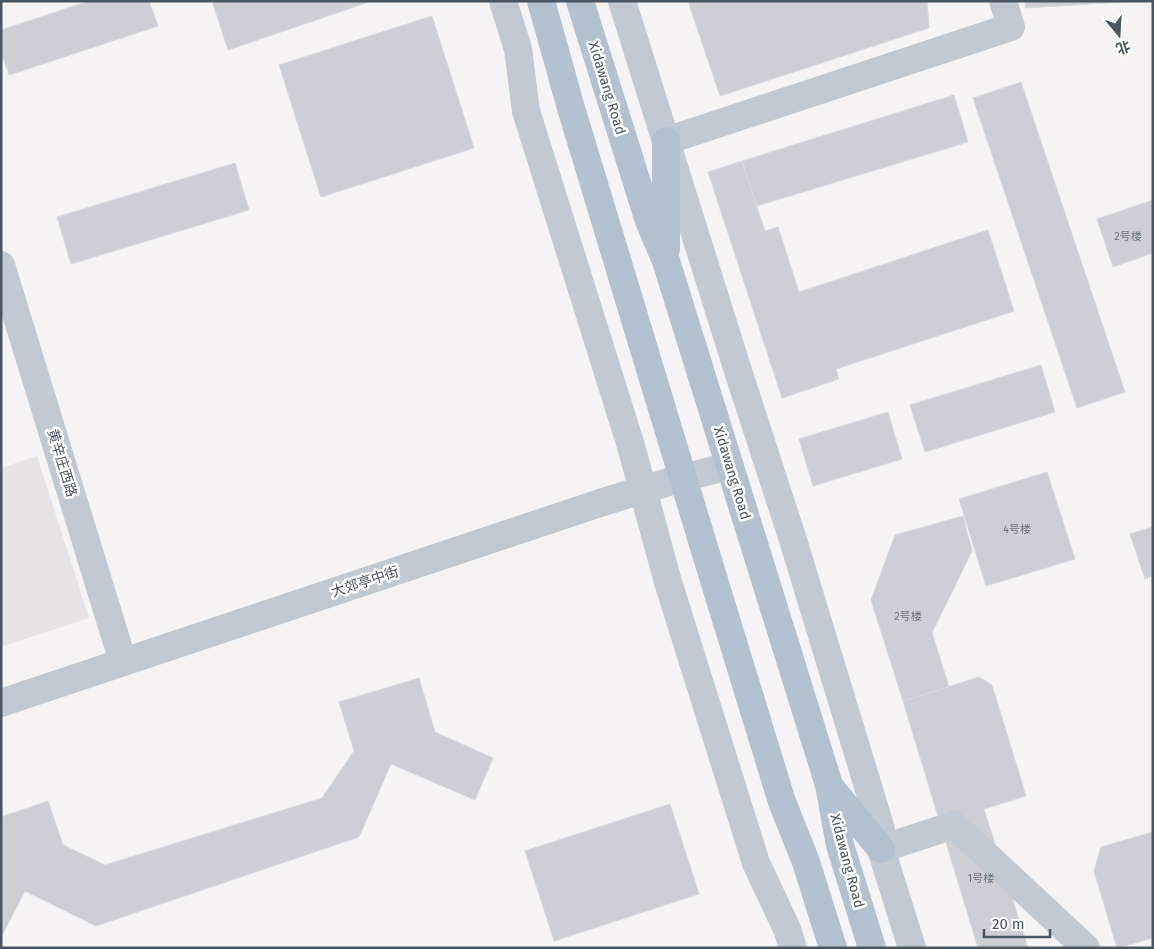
<svg xmlns="http://www.w3.org/2000/svg" width="1154" height="949" font-family="'Fira Sans','Noto Sans SC',sans-serif">
	<rect width="100%" height="100%" fill="#f5f3f3"/>
	<!-- education -->
	<path fill="#e6e4e5" d="M37,456L89,618L1,647V468Z"/>
	<!-- building -->
	<path fill="#cdcfd5" stroke="#d7d9de" d="M89,1H149L158,26L9,75L1,52V30Z
		M212,1H372L228,50Z
		M688,1H927L929,28L720,96Z
		M1025,1H1139L1025,8Z
		M432,16L474,148L321,197L279,65Z
		M1021,82L1125,392L1077,408L973,98Z
		M954,95L968,142L757,206L742,161Z
		M742,161L765,231L778,227L799,292L988,230L1014,311L836,369L839,379L782,398L708,172Z
		M235,163L249,210L71,264L57,217Z
		M1153,200V253L1113,267L1097,219Z
		M1041,365L1055,412L925,452L910,405Z
		M888,412L902,459L813,486L799,439Z
		M1047,472L1075,559L986,586L959,499Z
		M963,516L972,551L932,633L949,687L903,701L871,600L895,535Z
		M1153,527V576L1145,579L1130,534Z
		M979,677L992,685L1026,796L984,809L1028,948H978L903,701Z
		M419,678L435,732L493,758L475,800L391,764L359,837L96,926L25,891L1,937V817L48,801L63,845L105,865L322,798L354,751L339,702Z
		M670,804L699,894L554,941L525,851Z
		M1153,832V938L1117,948L1094,871L1101,847Z"/>
	<g fill="none" stroke-linecap="round" stroke-linejoin="round">
		<!-- minor -->
		<path stroke="#c1cad2" stroke-width="28" d="M503,1L518,49L526,111L631,446L668,582L756,863L787,929L793,948
			M622,1L739,374L793,540L881,829V849L912,948
			M666,141L1011,27L1003,1
			M1,265L123,662
			M1,703L603,502L682,478L730,466
			M881,849L954,825L1086,948"/>
		<!-- major -->
		<path stroke="#b3c2d1" stroke-width="28" d="M541,1L571,108L710,567L782,802L806,862L833,948
			M580,1L649,221L666,261L829,785L840,845L872,948
			M666,249V141
			M831,788L881,849"/>
	</g>
	<g text-anchor="middle" dominant-baseline="central" stroke-width="5" stroke-linejoin="round" paint-order="stroke">
		<!-- number labels -->
		<g font-size="11" fill="#6b747e">
			<text x="1128" y="236">2号楼</text>
			<text x="1017" y="529">4号楼</text>
			<text x="908" y="616">2号楼</text>
			<text x="981" y="878">1号楼</text>
		</g>
		<!-- street labels -->
		<g font-size="14" fill="#4a5661" stroke="#fff">
			<text transform="translate(607 88) rotate(73)">Xidawang Road</text>
			<text transform="translate(62 463) rotate(73)">黄辛庄西路</text>
			<text transform="translate(732 473) rotate(73)">Xidawang Road</text>
			<text transform="translate(365 582) rotate(-18)">大郊亭中街</text>
			<text transform="translate(847 861) rotate(75)">Xidawang Road</text>
		</g>
	</g>
	<!-- border -->
	<rect width="1154" height="949" fill="none" stroke="#4a5661" stroke-width="5"/>
	<!-- north arrow -->
	<g transform="translate(1119 35) rotate(162)" stroke="#ffffff" stroke-width="4" paint-order="stroke">
	<path d="M0-4L9 19L0 12L-9 19Z" fill="#4a5661"/>
	<text y="-8" font-size="14" font-weight="bold" text-anchor="middle" fill="#4a5661">北</text>
	</g>
	<!-- scale -->
	<path d="M984 929v8h66v-8" fill="none" stroke="#4a5661" stroke-width="2.5"/>
	<text x="992" y="929" font-size="15" fill="#4a5661" stroke="#ffffff" stroke-width="4" paint-order="stroke">20 m</text>
</svg>
